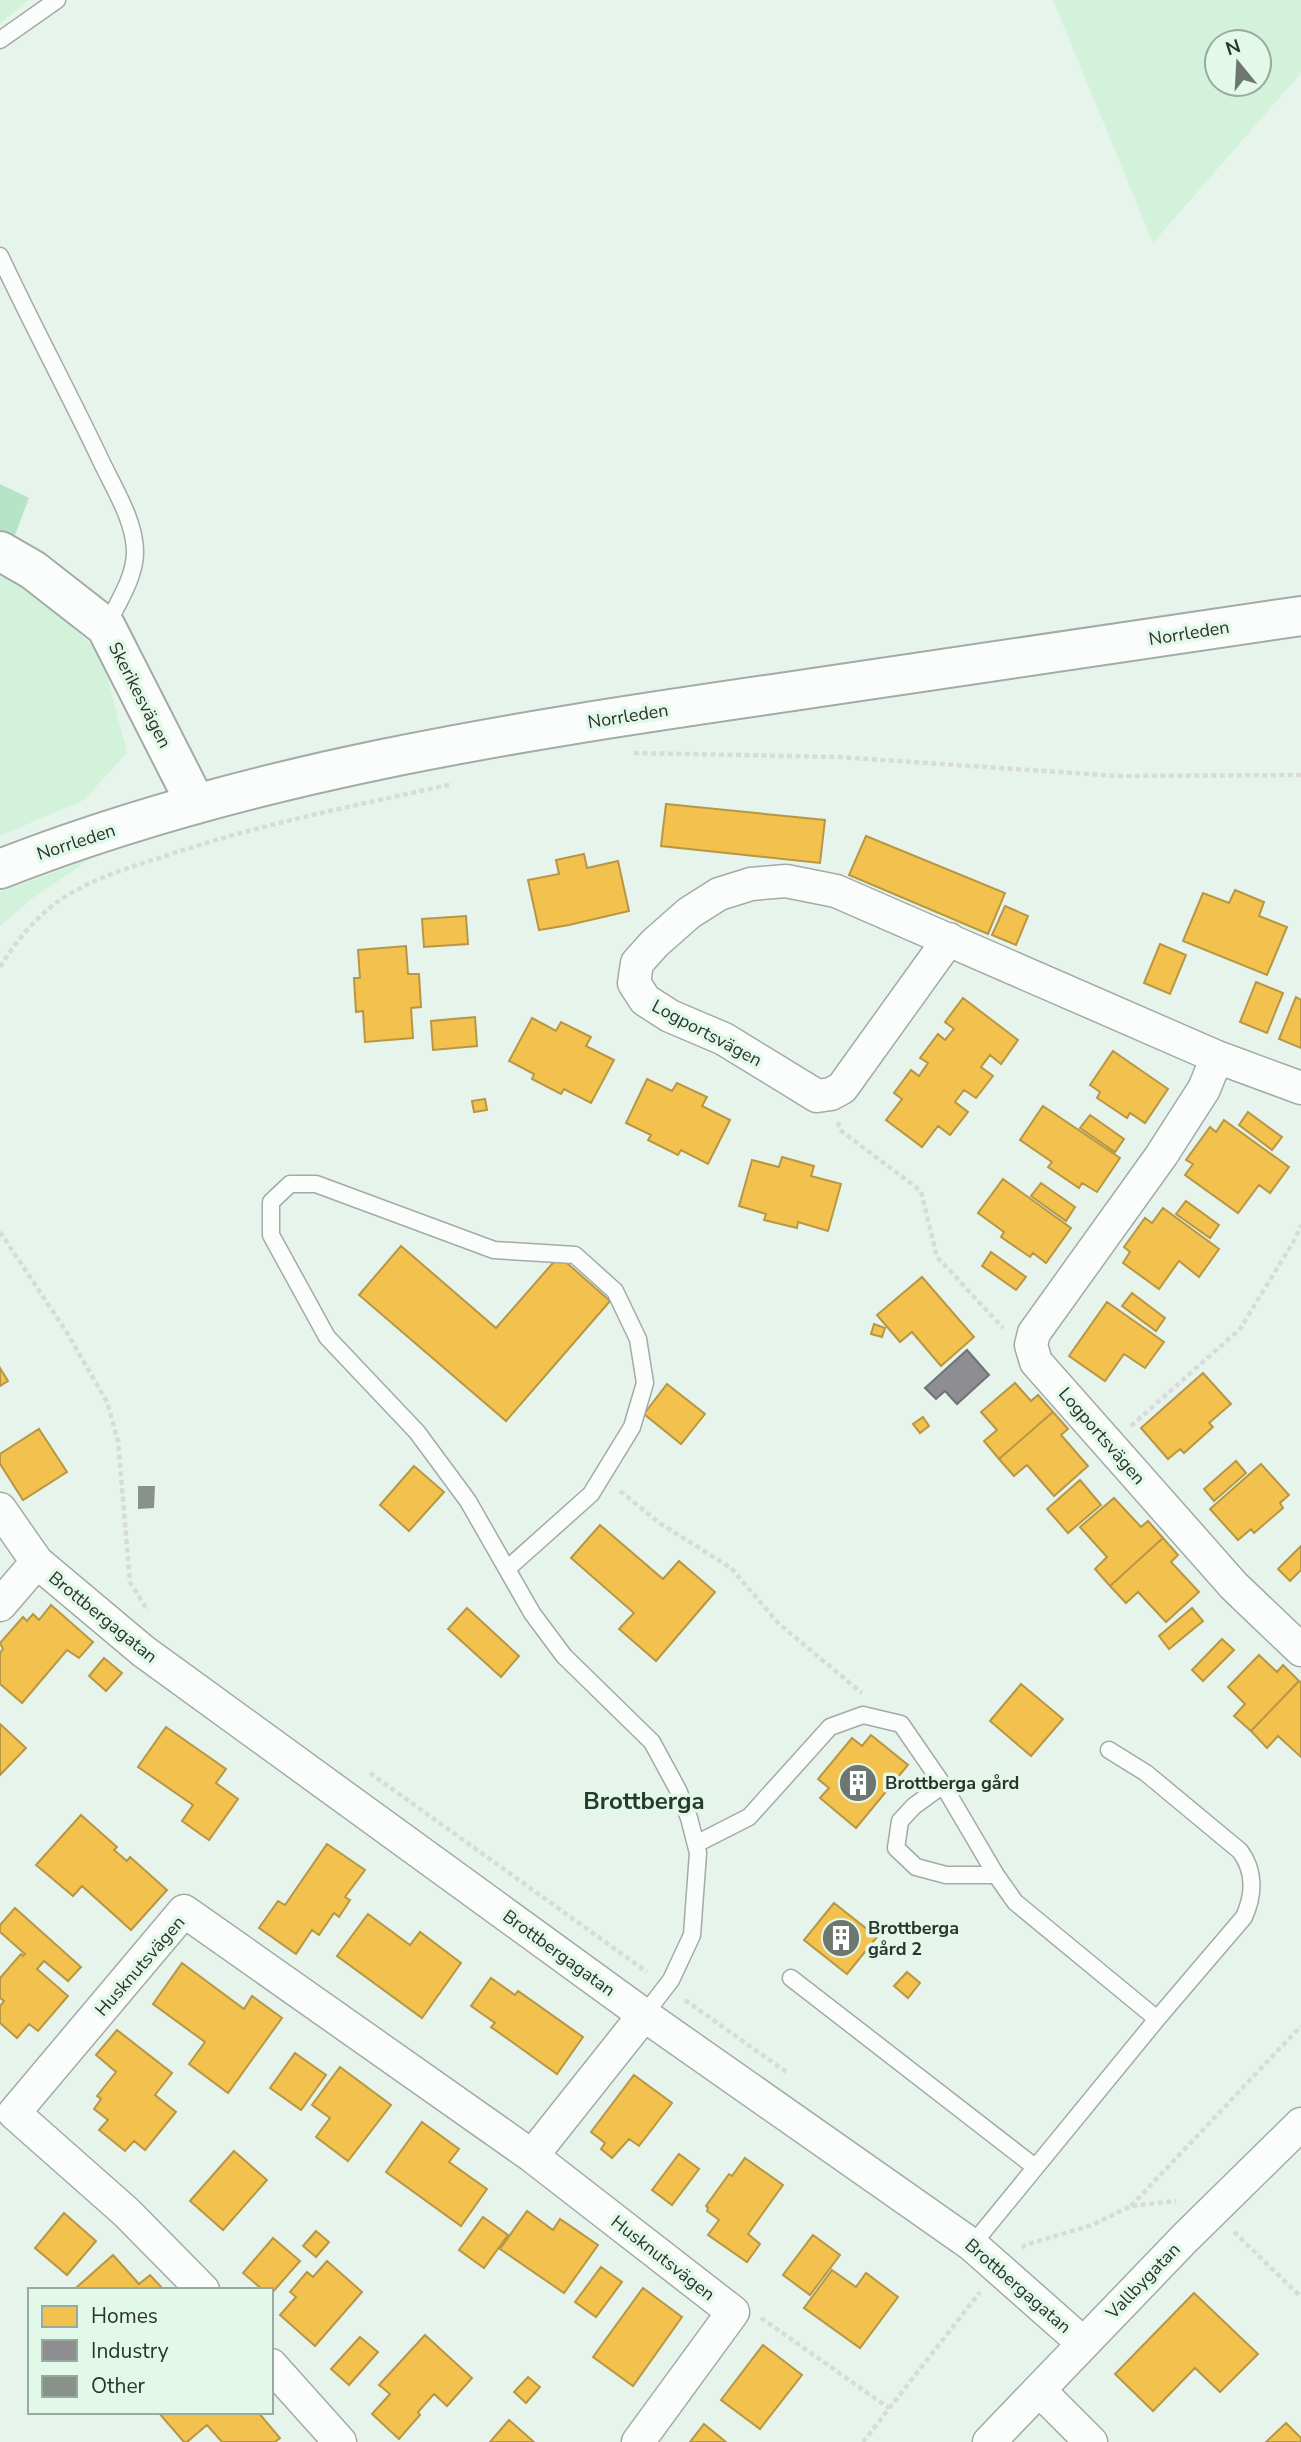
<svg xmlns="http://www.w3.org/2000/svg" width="1301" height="2442" font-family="'Nunito Sans',sans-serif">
	<rect width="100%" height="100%" fill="#e7f4eb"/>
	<!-- green -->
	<path fill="#d3f2dc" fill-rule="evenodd" d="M0,0H29L0,23Z
		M1053,0H1301V73L1153,243ZM1259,42V84H1217V42Z
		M0,574L26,585L102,655L127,753L84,800L0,836Z
		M90,859L33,898L0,926V892Z"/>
	<!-- forest -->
	<path fill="#b7e3c6" d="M0,484L29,498L15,535L0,531Z"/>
	<!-- homes -->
	<path fill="#f2c14e" stroke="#b79744" stroke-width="2" d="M666,804L825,820L820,863L661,846Z
		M866,836L1005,893L988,934L849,875Z
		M584,854L587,868L618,861L629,911L569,925L539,930L528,880L559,874L556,860Z
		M1235,890L1264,902L1259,916L1287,927L1267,975L1183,941L1203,893L1229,903Z
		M1005,906L1028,916L1016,945L992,935Z
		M466,916L468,944L424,947L422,919Z
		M1160,944L1186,955L1170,994L1144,983Z
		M406,946L408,974H419L421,1007L411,1008L413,1038L365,1042L363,1011L356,1012L354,978H360L358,950Z
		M1256,982L1283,993L1267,1033L1240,1022Z
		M1296,997L1301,1000V1048L1279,1039Z
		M963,998L1018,1040L1001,1064L990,1055L981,1067L993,1076L976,1098L964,1090L955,1102L968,1112L950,1135L938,1126L922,1147L886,1120L902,1099L894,1093L911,1070L919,1076L928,1063L920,1058L938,1034L945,1040L954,1029L945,1022Z
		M475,1017L477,1046L433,1050L431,1021Z
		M532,1018L556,1031L561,1022L591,1037L586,1046L614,1060L591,1103L564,1089L561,1094L532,1079L534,1074L509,1061Z
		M1113,1051L1168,1089L1145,1123L1130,1113L1127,1118L1097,1098L1100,1092L1090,1085Z
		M647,1079L672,1091L677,1083L707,1097L702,1106L730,1120L708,1164L681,1150L678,1155L648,1140L651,1135L626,1123Z
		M485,1099L487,1110L474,1112L472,1101Z
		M1043,1106L1120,1158L1097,1192L1082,1183L1079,1188L1048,1167L1052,1162L1020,1140Z
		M1248,1112L1282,1137L1272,1150L1239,1125Z
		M1090,1115L1124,1139L1115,1152L1080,1128Z
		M1224,1120L1289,1167L1270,1193L1259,1185L1238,1213L1185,1175L1193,1164L1186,1160L1210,1127L1216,1132Z
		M782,1157L814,1166L811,1176L841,1184L828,1231L798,1222L797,1228L764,1220L766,1214L739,1206L752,1160L779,1167Z
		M1003,1179L1071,1228L1046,1263L1033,1253L1030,1257L1001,1237L1004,1232L978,1213Z
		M1041,1183L1075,1207L1066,1221L1031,1196Z
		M1186,1201L1219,1225L1210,1238L1176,1214Z
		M1163,1208L1219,1249L1199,1277L1179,1261L1159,1289L1123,1263L1130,1252L1124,1247L1145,1218L1152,1223Z
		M401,1246L496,1328L559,1256L610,1301L506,1421L359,1295Z
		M991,1252L1026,1277L1016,1290L982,1266Z
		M922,1277L974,1337L941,1366L912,1332L900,1342L877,1315Z
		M1132,1293L1165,1318L1156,1331L1122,1306Z
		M1107,1302L1164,1342L1145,1368L1124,1354L1105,1381L1069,1356Z
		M874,1324L885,1328L882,1337L871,1334Z
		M0,1368L8,1381L0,1386Z
		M1203,1373L1231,1404L1209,1423L1213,1427L1184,1453L1180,1449L1168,1459L1141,1428Z
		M1015,1383L1031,1401L1038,1395L1053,1412L999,1459L984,1441L997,1430L981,1412Z
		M667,1384L705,1414L681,1444L644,1414Z
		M1053,1412L1068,1429L1061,1435L1088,1466L1054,1496L1027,1465L1014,1476L999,1459Z
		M923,1417L929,1426L920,1433L913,1424Z
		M39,1429L67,1472L23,1500L0,1464V1454Z
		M1236,1461L1246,1473L1214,1501L1204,1489Z
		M1261,1464L1289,1495L1280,1503L1283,1508L1254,1533L1251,1529L1238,1540L1210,1509Z
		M414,1466L444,1492L409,1531L380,1505Z
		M1080,1480L1101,1505L1068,1533L1047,1509Z
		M1114,1498L1141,1527L1148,1521L1163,1538L1110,1586L1095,1569L1107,1557L1080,1527Z
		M600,1525L663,1579L679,1561L715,1592L656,1661L619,1629L634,1613L571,1558Z
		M1163,1538L1178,1555L1171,1562L1199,1592L1166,1622L1138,1592L1126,1603L1110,1586Z
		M1301,1546V1570L1290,1581L1278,1569Z
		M51,1605L93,1642L79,1658L67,1650L22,1703L0,1684V1653L3,1649L0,1643L23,1617L27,1621L33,1614L39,1620Z
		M467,1608L519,1656L501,1677L448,1629Z
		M1192,1608L1203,1621L1169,1649L1159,1636Z
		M1222,1639L1234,1650L1203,1681L1192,1670Z
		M1259,1655L1277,1672L1283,1665L1299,1681L1251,1731L1234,1716L1245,1704L1228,1687Z
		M104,1658L122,1673L106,1691L89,1676Z
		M1299,1681L1301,1682V1757L1278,1736L1267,1748L1251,1731Z
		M1021,1684L1063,1719L1031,1756L990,1721Z
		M0,1724L26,1748L0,1775Z
		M166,1727L226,1769L216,1783L238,1799L209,1840L182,1821L193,1805L138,1767Z
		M871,1735L908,1765L856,1828L820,1798L829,1788L818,1779L852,1738L862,1746Z
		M81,1815L117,1847L114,1850L127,1861L130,1857L167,1890L131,1930L82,1886L73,1896L36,1865Z
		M327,1844L365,1870L345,1897L350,1900L339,1917L334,1913L319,1935L312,1930L296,1954L259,1928L278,1901L285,1905Z
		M834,1903L877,1937L847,1974L804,1940Z
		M15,1908L81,1967L68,1981L44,1961L37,1969L68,1996L38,2031L29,2024L17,2038L0,2023V2006L4,2001L0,1998V1978L21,1954L23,1956L25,1954L0,1932V1925Z
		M368,1914L410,1945L420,1932L461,1963L422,2018L337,1956Z
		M182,1963L244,2009L252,1996L282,2018L228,2093L189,2064L205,2042L153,2004Z
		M907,1972L920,1983L908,1998L894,1986Z
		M491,1978L515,1995L518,1991L583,2037L557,2074L491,2027L495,2023L471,2006Z
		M117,2030L172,2073L155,2095L176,2112L145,2150L134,2141L125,2151L99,2130L108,2120L94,2109L101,2099L97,2096L116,2072L96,2055Z
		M295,2053L326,2075L301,2110L270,2088Z
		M340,2067L391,2105L348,2161L316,2137L330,2118L312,2105Z
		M634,2075L672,2103L639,2146L629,2139L612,2158L601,2149L605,2143L591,2132Z
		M422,2122L459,2149L449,2162L487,2189L461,2226L386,2172Z
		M234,2151L267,2180L223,2230L190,2201Z
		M679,2154L699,2169L672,2205L652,2190Z
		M745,2158L783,2185L748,2234L760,2244L747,2262L708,2235L719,2220L707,2211L708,2208L706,2206L729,2174L732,2176Z
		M527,2211L553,2230L560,2219L598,2245L564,2293L500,2249Z
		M64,2213L96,2241L67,2275L35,2248Z
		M483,2217L508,2235L484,2268L459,2250Z
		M316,2231L329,2242L316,2257L303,2246Z
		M813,2235L840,2255L810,2295L783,2275Z
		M273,2238L300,2261L271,2294V2290H263L243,2273Z
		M113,2255L139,2284L150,2275L164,2290H79L77,2287Z
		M327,2261L362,2292L315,2346L280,2315L296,2297L290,2292L307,2272L313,2277Z
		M601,2267L622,2282L596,2317L575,2302Z
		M832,2270L856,2287L866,2273L898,2297L860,2348L804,2308Z
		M643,2288L682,2317L633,2386L593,2357Z
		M1194,2293L1258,2354L1220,2392L1195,2368L1153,2411L1115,2374Z
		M425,2335L472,2378L447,2406L434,2394L418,2412L420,2415L399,2439L372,2414L390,2394L379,2385Z
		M360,2337L378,2352L349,2385L331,2369Z
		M763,2345L802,2375L760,2429L721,2400Z
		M528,2377L540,2387L526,2403L514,2392Z
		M158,2412H258L280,2438L275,2442H222L207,2425L187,2442H184Z
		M509,2420L534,2442H490Z
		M1286,2423L1301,2438V2442H1266Z
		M704,2424L726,2442H690Z"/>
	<!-- industry -->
	<path fill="#8d8d92" stroke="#707274" stroke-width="2" d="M967,1350L989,1375L957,1404L945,1391L936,1399L925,1388Z"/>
	<!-- building -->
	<path fill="#88928b" d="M138,1486H155L154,1508L138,1509Z"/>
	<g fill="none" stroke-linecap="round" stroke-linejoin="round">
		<!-- service casing -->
		<g stroke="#a2aba5" stroke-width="19">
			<path id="service" d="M0,40L57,0
				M0,256C32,325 69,393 102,463C115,490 135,522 135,552C135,578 117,604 106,627
				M507,1569L591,1494L632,1427L645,1383L638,1339L615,1291L575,1255L494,1250L316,1184H290L271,1202V1235L327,1337L417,1432L468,1501L532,1613L564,1656L652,1742L678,1790L689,1818L698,1853L692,1935L671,1980L644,2015
				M696,1844L749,1817L830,1727L863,1715L901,1724L943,1785
				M996,1875H946L916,1867L896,1848L900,1821L914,1806L943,1785L996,1875L1015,1902L1157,2019
				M791,1978L1035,2167
				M972,2245L1157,2019L1244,1917C1254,1895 1255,1871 1240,1851L1146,1773L1109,1750"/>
		</g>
		<!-- minor casing -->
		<g stroke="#a2aba5" stroke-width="35">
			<path id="minor" d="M949,939L842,1088L831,1094L817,1096L724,1039L670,1016L645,1000L634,983L637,963L655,943L689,913L719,894L751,884L786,881L836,891L1217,1057L1301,1088
				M1217,1057L1204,1089L1161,1156L1034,1333L1031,1345L1036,1362L1234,1586L1301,1650
				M0,1509L37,1562L0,1605
				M37,1562L143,1651L644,2015L972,2245L1083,2343
				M532,2156L644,2015
				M203,2290L126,2212L14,2113L184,1911L532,2156L733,2312L638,2442
				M271,2365L340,2442
				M1040,2391L1091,2442
				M989,2442L1185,2238L1301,2124"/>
		</g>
		<!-- tertiary casing -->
		<g stroke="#a2aba5" stroke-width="42">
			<path id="tertiary" d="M0,551L33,570L106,627L196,804"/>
		</g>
		<!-- secondary casing -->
		<g stroke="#a2aba5" stroke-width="42">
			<path id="secondary" d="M0,869C247,772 512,732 773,694C949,668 1125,642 1301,616"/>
		</g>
		<!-- path -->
		<path stroke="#d8dbd9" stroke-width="4.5" stroke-dasharray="5 3.5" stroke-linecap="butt" d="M634,753L838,757L1118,776L1301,775
			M0,967C16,941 35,918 60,900C93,878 131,867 168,855C261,824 357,805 453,784
			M838,1122L840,1130L921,1191L937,1257L1003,1328
			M0,1232L66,1331L107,1402L118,1441L130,1582L148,1611
			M1131,1426L1240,1329L1295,1239L1301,1225
			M620,1491L661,1524L731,1568L779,1624L862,1693
			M370,1773L647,1972
			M685,2000L789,2074
			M1131,2206L1301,2026
			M1234,2232L1301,2297
			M1022,2248L1025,2245L1092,2225L1131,2206L1176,2201
			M761,2318L889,2408
			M863,2442L980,2292"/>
		<!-- service -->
		<use href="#service" stroke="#fbfdfc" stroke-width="16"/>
		<!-- minor -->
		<use href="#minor" stroke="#fbfdfc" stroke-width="32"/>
		<!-- tertiary -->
		<use href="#tertiary" stroke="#fbfdfc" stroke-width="38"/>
		<!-- secondary -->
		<use href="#secondary" stroke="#fbfdfc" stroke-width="38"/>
	</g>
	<!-- icons -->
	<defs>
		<g id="building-disc" transform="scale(2.0125)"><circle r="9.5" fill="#6d7770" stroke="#e2f9e9"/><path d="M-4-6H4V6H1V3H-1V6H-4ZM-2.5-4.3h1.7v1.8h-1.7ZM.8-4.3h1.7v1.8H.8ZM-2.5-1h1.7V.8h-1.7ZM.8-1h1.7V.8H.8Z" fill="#fff"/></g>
	</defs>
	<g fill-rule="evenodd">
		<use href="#building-disc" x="858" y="1783"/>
		<use href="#building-disc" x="841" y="1938"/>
	</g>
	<g text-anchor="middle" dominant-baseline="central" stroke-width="7" stroke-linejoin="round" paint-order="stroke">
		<!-- street labels -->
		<g font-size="18" fill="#2c342e" stroke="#e2f9e9">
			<text transform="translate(1189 633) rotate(-9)">Norrleden</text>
			<text transform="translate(140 695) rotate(63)">Skerikesvägen</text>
			<text transform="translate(628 716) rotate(-9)">Norrleden</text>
			<text transform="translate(76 842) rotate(-18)">Norrleden</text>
			<text transform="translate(707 1033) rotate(28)">Logportsvägen</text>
			<text transform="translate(1102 1436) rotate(49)">Logportsvägen</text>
			<text transform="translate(103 1617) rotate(39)">Brottbergagatan</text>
			<text transform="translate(559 1953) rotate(36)">Brottbergagatan</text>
			<text transform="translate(140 1966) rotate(-49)">Husknutsvägen</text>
			<text transform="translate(663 2258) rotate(38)">Husknutsvägen</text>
			<text transform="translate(1143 2281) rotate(-46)">Vallbygatan</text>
			<text transform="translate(1018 2286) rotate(41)">Brottbergagatan</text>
		</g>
		<!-- poi labels -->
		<g font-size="18" font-weight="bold" fill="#2c342e" stroke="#e2f9e9" text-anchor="start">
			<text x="885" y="1783">Brottberga gård</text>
			<text x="868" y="1928">Brottberga<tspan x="868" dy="21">gård 2</tspan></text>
		</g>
		<!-- district labels -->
		<g font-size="24" font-weight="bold" fill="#283a2e" stroke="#e2f9e9">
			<text x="644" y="1801">Brottberga</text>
		</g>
	</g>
	<!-- legend -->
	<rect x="28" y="2288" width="245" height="126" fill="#e2f9e9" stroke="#99aa9e" stroke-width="2"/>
	<rect x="42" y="2306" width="35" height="21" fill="#f2c14e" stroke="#99aa9e" stroke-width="2"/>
	<text x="91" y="2323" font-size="21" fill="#2c342e">Homes</text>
	<rect x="42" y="2340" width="35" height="21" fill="#8d8d92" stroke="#99aa9e" stroke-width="2"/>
	<text x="91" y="2358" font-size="21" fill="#2c342e">Industry</text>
	<rect x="42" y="2376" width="35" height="21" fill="#88928b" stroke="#99aa9e" stroke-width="2"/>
	<text x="91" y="2393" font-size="21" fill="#2c342e">Other</text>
	<!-- north arrow -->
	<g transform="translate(1238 63) rotate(342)"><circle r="33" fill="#e2f9e9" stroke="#99aa9e" stroke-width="2"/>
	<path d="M0-5L12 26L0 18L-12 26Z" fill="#6d7770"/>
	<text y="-10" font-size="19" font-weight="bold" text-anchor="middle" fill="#2c342e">N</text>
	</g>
</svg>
